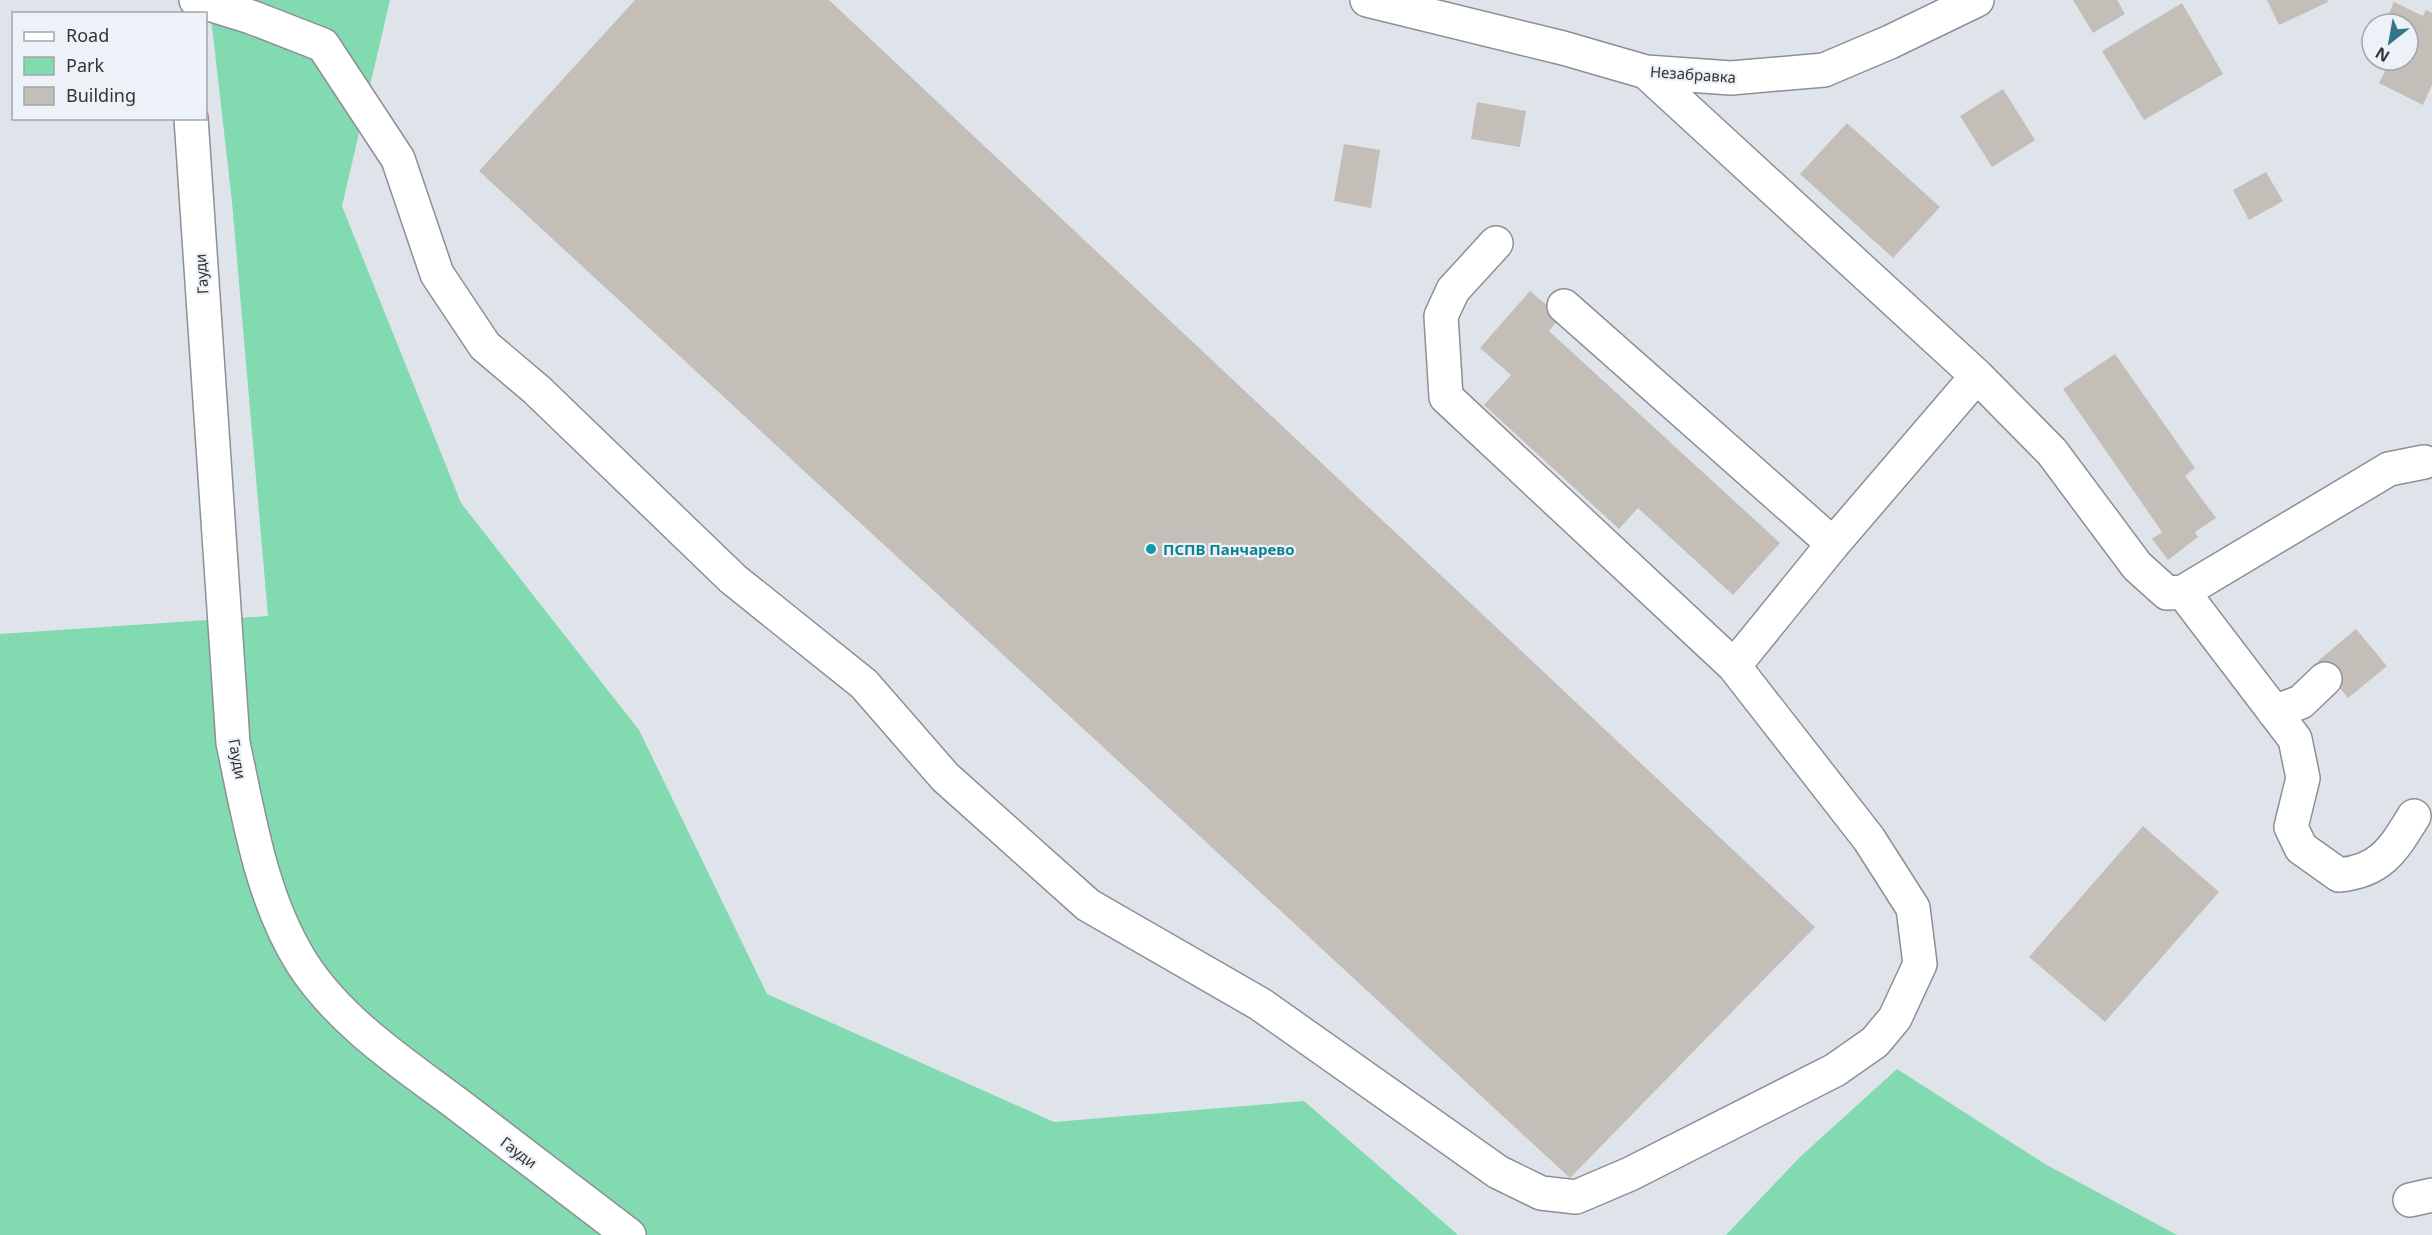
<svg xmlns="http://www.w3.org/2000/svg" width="2432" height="1235" font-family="'Noto Sans',sans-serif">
	<rect width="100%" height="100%" fill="#dfe4eb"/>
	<!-- green -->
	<path fill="#82dab1" d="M209,0H390L342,206L461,503L639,730L767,994L1054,1122L1304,1101L1458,1235H0V634L268,616L232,202Z
		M1897,1069L2045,1164L2177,1235H1726L1800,1157Z"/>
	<!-- building -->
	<path fill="#c4beb8" d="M635,0H829L1815,927L1570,1178L479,171Z
		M2073,0H2117L2125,14L2093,33Z
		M2267,0H2327L2328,2L2279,25Z
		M2394,2L2423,16L2426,10L2432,13V85L2423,105L2379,83L2387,67L2373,60H2408V24H2384Z
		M2182,3L2223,74L2144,120L2102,51Z
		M2003,89L2035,140L1992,167L1960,116Z
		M1477,102L1526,111L1520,147L1471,139Z
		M1847,123L1940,207L1893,258L1800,174Z
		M1344,144L1380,150L1371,208L1334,201Z
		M2266,172L2283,201L2249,220L2233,190Z
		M1530,291L1561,317L1549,331L1780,543L1733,595L1638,508L1619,529L1484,405L1511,375L1480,348Z
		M2115,354L2195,468L2185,476L2216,518L2195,532L2198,537L2168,560L2152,539L2162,532L2063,389Z
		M2356,629L2387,666L2348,698L2318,661Z
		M2143,826L2219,892L2105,1022L2029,957Z"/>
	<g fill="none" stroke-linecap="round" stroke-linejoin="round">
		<!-- minor casing -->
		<g stroke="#8b9096" stroke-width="36">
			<path id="minor" d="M196,0L251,17L323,45L398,159L437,274L485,346L537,390L733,579L864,684L945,777L1088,905L1260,1004L1498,1172L1541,1193L1576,1197L1630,1174L1835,1070L1875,1042L1895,1018L1920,964L1913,908L1869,839L1734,666L1833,544L1977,376L1646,72
				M1367,0L1563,48L1646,72L1731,78L1824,70L1890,42L1977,0
				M191,118L233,743C249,817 261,898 302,963C339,1021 402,1063 456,1103C514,1147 571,1191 629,1235
				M1496,243L1453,290L1441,316L1446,397L1734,666
				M1564,306L1833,544
				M1977,376L2052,452L2137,566L2167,593L2183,592L2389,469L2424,462
				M2183,592L2295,739L2303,778L2291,827L2301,848L2339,875C2381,871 2393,850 2414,816
				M2274,712L2301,702L2325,679
				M2410,1200L2432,1195"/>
		</g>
		<!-- minor -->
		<use href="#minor" stroke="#fff" stroke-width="33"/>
	</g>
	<!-- markers -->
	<circle fill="#0f9aa8" stroke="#ecf2f8" stroke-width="2" cx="1151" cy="549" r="6"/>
	<g text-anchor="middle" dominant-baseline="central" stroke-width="4.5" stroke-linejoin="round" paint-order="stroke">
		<!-- street labels -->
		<g font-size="15" fill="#323436" stroke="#ecf2f8">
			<text transform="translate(1693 74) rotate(4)">Незабравка</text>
			<text transform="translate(201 274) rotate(-94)">Гауди</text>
			<text transform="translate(238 759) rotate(80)">Гауди</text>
			<text transform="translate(519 1152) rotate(37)">Гауди</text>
		</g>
		<!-- culture labels -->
		<g font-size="15" font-weight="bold" fill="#0d838f" stroke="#ecf2f8" text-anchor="start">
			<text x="1163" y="549">ПСПВ Панчарево</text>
		</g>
	</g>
	<!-- legend -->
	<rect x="12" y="12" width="195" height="108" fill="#ecf2f8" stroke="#a2a6aa" stroke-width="1.5"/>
	<rect x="24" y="32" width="30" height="9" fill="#ffffff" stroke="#a2a6aa" stroke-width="1.5"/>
	<text x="66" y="42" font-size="18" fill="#323436">Road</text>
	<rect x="24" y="57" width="30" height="18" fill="#82dab1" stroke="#a2a6aa" stroke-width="1.5"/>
	<text x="66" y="72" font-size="18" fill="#323436">Park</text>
	<rect x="24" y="87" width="30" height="18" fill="#c4beb8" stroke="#a2a6aa" stroke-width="1.5"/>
	<text x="66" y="102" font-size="18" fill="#323436">Building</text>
	<!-- north arrow -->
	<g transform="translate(2390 42) rotate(211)"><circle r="28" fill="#ecf2f8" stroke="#a2a6aa" stroke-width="1.5"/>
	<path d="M0-4.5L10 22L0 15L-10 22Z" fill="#367489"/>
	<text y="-9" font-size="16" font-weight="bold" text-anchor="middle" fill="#323436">N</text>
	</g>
</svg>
